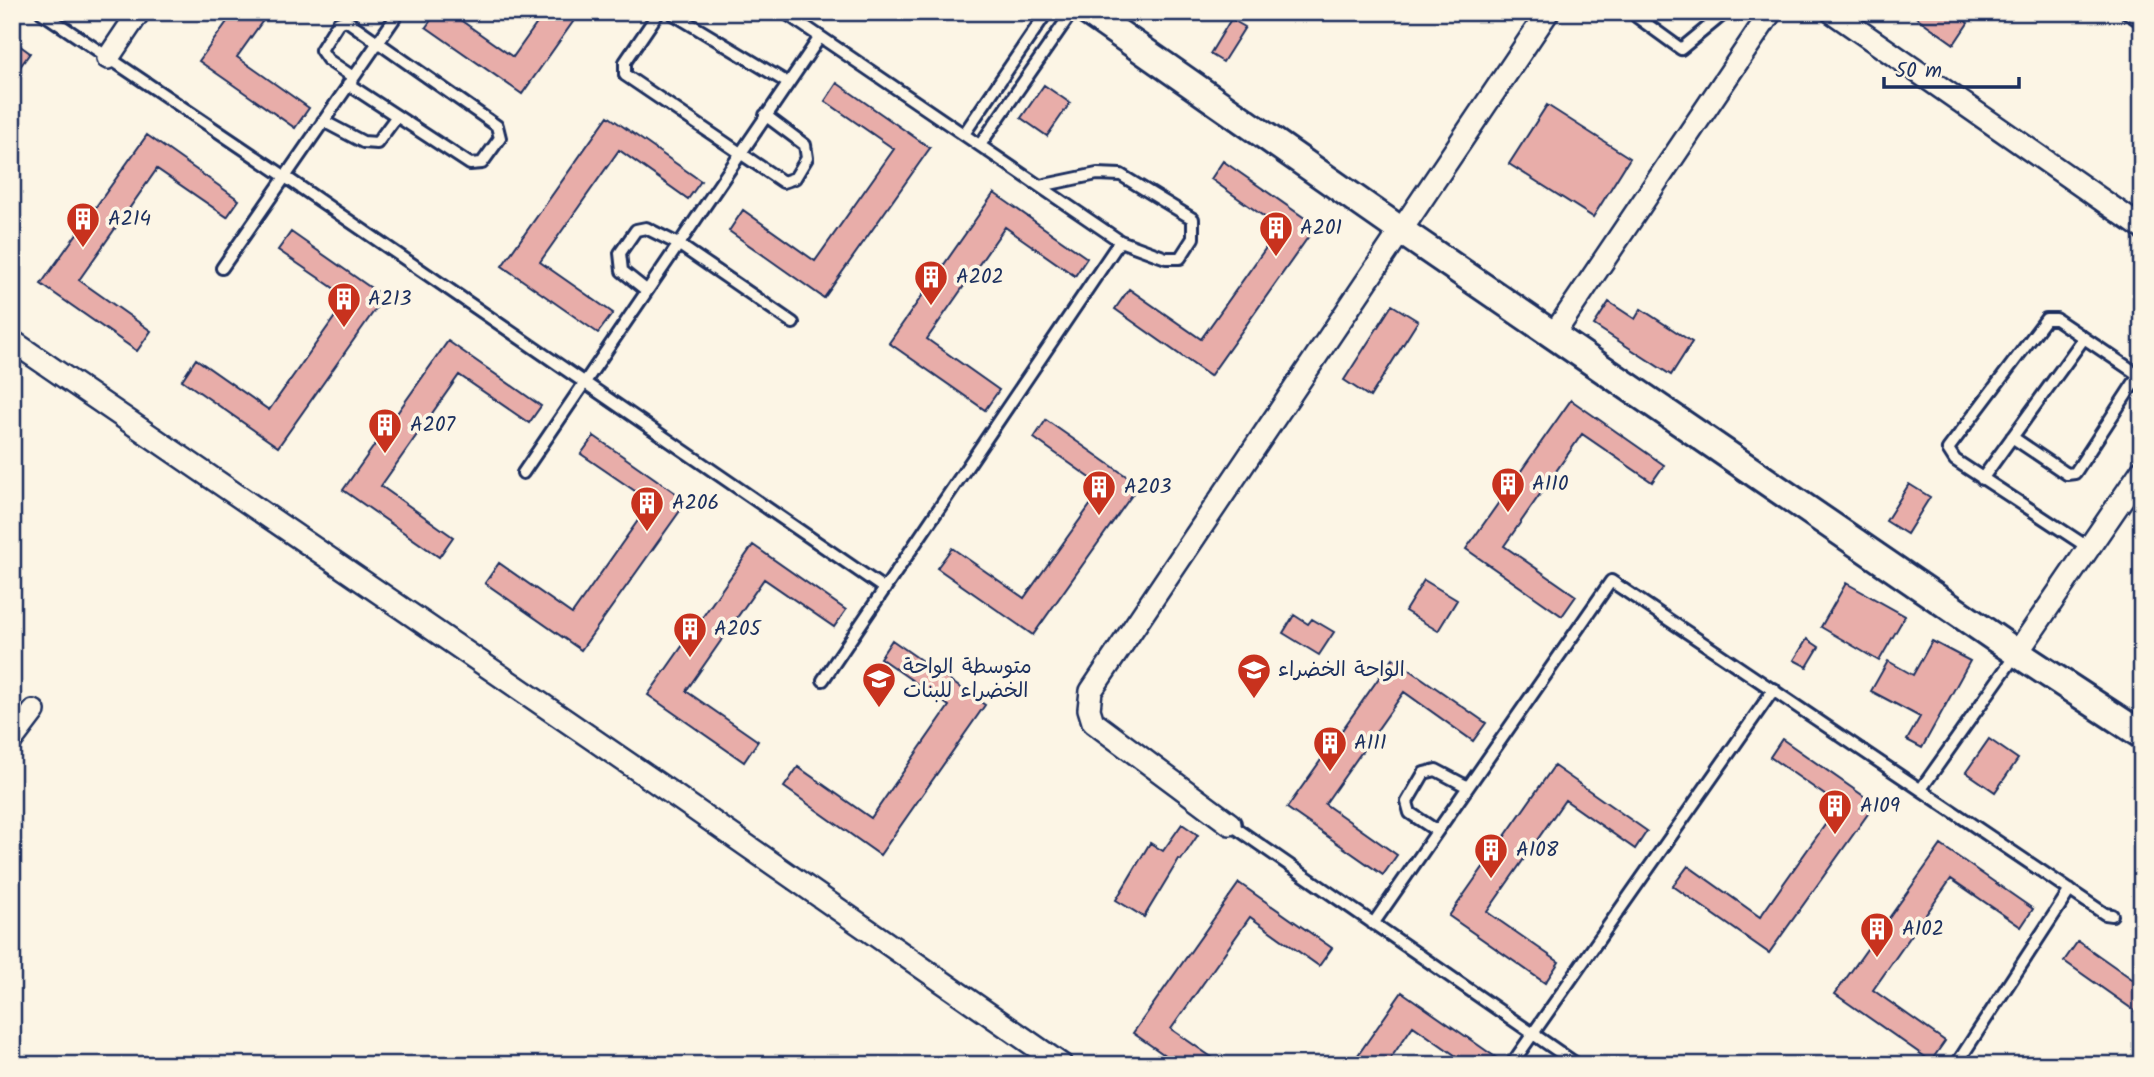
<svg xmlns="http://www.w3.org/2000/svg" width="2154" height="1077" font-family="Kalam,'Playpen Sans Arabic',sans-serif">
	<rect width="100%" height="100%" fill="#fcf5e5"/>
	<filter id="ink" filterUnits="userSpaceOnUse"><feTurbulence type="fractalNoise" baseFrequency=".0143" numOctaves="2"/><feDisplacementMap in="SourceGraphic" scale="14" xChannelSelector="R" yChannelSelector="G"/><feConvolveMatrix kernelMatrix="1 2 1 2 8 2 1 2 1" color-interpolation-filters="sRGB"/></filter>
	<g filter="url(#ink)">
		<!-- building -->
		<path fill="#e8ada9" stroke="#1b2f5e" stroke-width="2" d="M234,12H269L237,57L309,108L295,128L199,61Z
			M437,12H449L513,57L545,12H580L522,94L426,27Z
			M1909,12H1953L1968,23L1954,44Z
			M1231,19L1245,27L1223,62L1210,54Z
			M12,40L30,53L12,78Z
			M837,83L930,148L824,298L729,231L743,210L815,261L894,149L825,101Z
			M1044,85L1070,103L1047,136L1021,118Z
			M1547,105L1630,158L1593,217L1509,164Z
			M608,116L701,181L688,199L619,150L540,262L613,313L598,333L502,266Z
			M147,135L239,200L227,217L157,169L79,280L151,331L137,351L41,284Z
			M1223,161L1316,226L1210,376L1115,309L1129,289L1201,339L1280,228L1211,179Z
			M994,193L1087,258L1075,276L1005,227L927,339L999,390L985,410L889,343Z
			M291,232L384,297L278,447L182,380L196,359L269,410L348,298L278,250Z
			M1609,302L1635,319L1641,309L1692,342L1671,375L1594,325Z
			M1392,305L1418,321L1370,397L1344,380Z
			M448,341L541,406L529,423L459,375L381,486L453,537L439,557L343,490Z
			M1571,400L1664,465L1652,482L1582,434L1504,546L1576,596L1562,616L1466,549Z
			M1046,420L1139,485L1033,635L937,568L952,548L1024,598L1103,487L1034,438Z
			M594,436L687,501L581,650L485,583L499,563L572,614L651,502L581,454Z
			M1909,484L1930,497L1907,534L1886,521Z
			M753,545L846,610L834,627L764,579L686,691L758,741L744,762L648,695Z
			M1424,580L1457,600L1438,631L1405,611Z
			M1846,583L1905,616L1879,661L1821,627Z
			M1294,615L1308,624L1312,619L1334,632L1319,655L1283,633Z
			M1807,639L1819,647L1807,667L1794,660Z
			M892,640L985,705L880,855L784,787L798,767L871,818L949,706L880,658Z
			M1932,641L1970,661L1922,748L1907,740L1920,717L1871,691L1888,661L1913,675Z
			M1393,658L1486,723L1473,741L1404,692L1325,804L1397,855L1383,875L1287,808Z
			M1782,739L1875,804L1769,953L1673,886L1688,866L1760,917L1839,805L1770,757Z
			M1989,739L2018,759L1995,792L1966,772Z
			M1554,766L1647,831L1635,849L1565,800L1487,912L1559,962L1545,983L1449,916Z
			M1182,824L1198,835L1181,860L1179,859L1144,917L1116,900L1150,843L1163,851Z
			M1941,845L2033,909L2021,927L1951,879L1873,990L1945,1041L1931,1061L1835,994Z
			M1239,883L1332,948L1319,966L1250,917L1171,1029L1223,1065H1179L1133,1033Z
			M2078,941L2142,986V1016L2064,961Z
			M1402,992L1504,1063L1503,1065H1469L1413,1026L1386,1065H1351Z"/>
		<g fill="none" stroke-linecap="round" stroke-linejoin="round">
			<!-- service casing -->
			<g stroke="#1b2f5e" stroke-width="16">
				<path id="service" d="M41,12L284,176L885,589
					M659,12L625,62V75L783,182L795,178L807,158L805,145L765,115
					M670,12L788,83
					M784,12L1120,241L1166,258H1180L1193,238V219L1121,175L1097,174L1040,186
					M1638,12L1637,17L1681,49L1726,12
					M2126,12L2142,23
					M348,84L470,164L482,163L500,138L497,126L346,20L338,23L321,50L328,60L353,77
					M323,121L363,142L377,143L397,116
					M964,134L1047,12
					M980,145L1072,12
					M222,268L399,12
					M646,290L622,271L620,253L636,230L646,228L678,244L793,323
					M2012,437L2067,474L2075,473L2137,378L2136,373L2056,319H2046L1948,449L1955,460L2089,548
					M523,473L820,37
					M1982,479L2084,338
					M823,680L1120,241
					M1921,789L2017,653
					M1230,824L1578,1065
					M1437,831L1410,813L1407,802L1424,773L1436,770L1468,787
					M1373,924L1611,581L2105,914L2112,915
					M1511,1065L1774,689
					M1956,1065L2070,890"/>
			</g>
			<!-- minor casing -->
			<g stroke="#1b2f5e" stroke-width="26">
				<path id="minor" d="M1832,12L2142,228
					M108,58L139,12
					M1554,334L1771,12
					M12,341L654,781L1062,1065
					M2017,653L2142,470
					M12,740L34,711
					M1230,824L1093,722L1089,709L1091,691L1548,12"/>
			</g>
			<!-- tertiary casing -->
			<g stroke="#1b2f5e" stroke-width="32">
				<path id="tertiary" d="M1088,12L1400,230L2017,653L2142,735"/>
			</g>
			<!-- service -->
			<use href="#service" stroke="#fcf5e5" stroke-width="10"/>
			<!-- minor -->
			<use href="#minor" stroke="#fcf5e5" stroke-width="21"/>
			<!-- tertiary -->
			<use href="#tertiary" stroke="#fcf5e5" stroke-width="26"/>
		</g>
	</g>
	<!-- icons -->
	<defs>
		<g id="building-pin" transform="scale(1.75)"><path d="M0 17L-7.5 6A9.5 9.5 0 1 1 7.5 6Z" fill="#c8321e" stroke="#fcf5e5"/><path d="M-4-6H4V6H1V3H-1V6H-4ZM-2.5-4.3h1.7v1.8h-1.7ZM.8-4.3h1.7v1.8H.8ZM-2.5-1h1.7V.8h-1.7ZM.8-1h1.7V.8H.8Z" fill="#fff"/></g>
		<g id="school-pin" transform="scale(1.75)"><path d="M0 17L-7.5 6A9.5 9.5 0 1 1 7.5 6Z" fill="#c8321e" stroke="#fcf5e5"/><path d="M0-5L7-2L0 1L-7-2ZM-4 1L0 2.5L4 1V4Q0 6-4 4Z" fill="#fff"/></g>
	</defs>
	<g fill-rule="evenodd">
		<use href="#building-pin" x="83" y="219"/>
		<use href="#building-pin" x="1276" y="228"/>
		<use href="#building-pin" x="931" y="277"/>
		<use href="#building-pin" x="344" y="299"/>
		<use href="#building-pin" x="385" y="425"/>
		<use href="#building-pin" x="1508" y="484"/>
		<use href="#building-pin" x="1099" y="487"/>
		<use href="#building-pin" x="647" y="503"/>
		<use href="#building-pin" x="690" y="629"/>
		<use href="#school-pin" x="1254" y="670"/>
		<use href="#school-pin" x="879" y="679"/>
		<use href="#building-pin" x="1330" y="743"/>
		<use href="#building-pin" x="1835" y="806"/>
		<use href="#building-pin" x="1491" y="850"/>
		<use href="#building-pin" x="1877" y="929"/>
	</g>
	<g text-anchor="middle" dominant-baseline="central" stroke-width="7" stroke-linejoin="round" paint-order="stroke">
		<!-- poi labels -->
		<g font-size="21" fill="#1b2f5e" stroke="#fcf5e5" text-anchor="start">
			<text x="108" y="219">A214</text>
			<text x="1300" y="228">A201</text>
			<text x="956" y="277">A202</text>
			<text x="368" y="299">A213</text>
			<text x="410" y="425">A207</text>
			<text x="1532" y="484">A110</text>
			<text x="1124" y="487">A203</text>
			<text x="672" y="503">A206</text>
			<text x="714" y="629">A205</text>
			<text x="903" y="667">متوسطة الواحة<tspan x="903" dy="24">الخضراء للبنات</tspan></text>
			<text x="1278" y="670">الواحة الخضراء</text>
			<text x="1354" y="743">A111</text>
			<text x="1860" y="806">A109</text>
			<text x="1516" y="850">A108</text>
			<text x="1902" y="929">A102</text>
		</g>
	</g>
	<!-- margin -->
	<rect width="2154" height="1077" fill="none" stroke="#fcf5e5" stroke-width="42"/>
	<rect x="21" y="21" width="2112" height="1035" fill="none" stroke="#1b2f5e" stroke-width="2.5" filter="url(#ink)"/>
	<!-- scale -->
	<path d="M1884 77v10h135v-10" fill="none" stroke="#1b2f5e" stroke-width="3.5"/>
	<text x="1895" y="77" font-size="21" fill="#1b2f5e" stroke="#fcf5e5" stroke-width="5" paint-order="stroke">50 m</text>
</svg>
